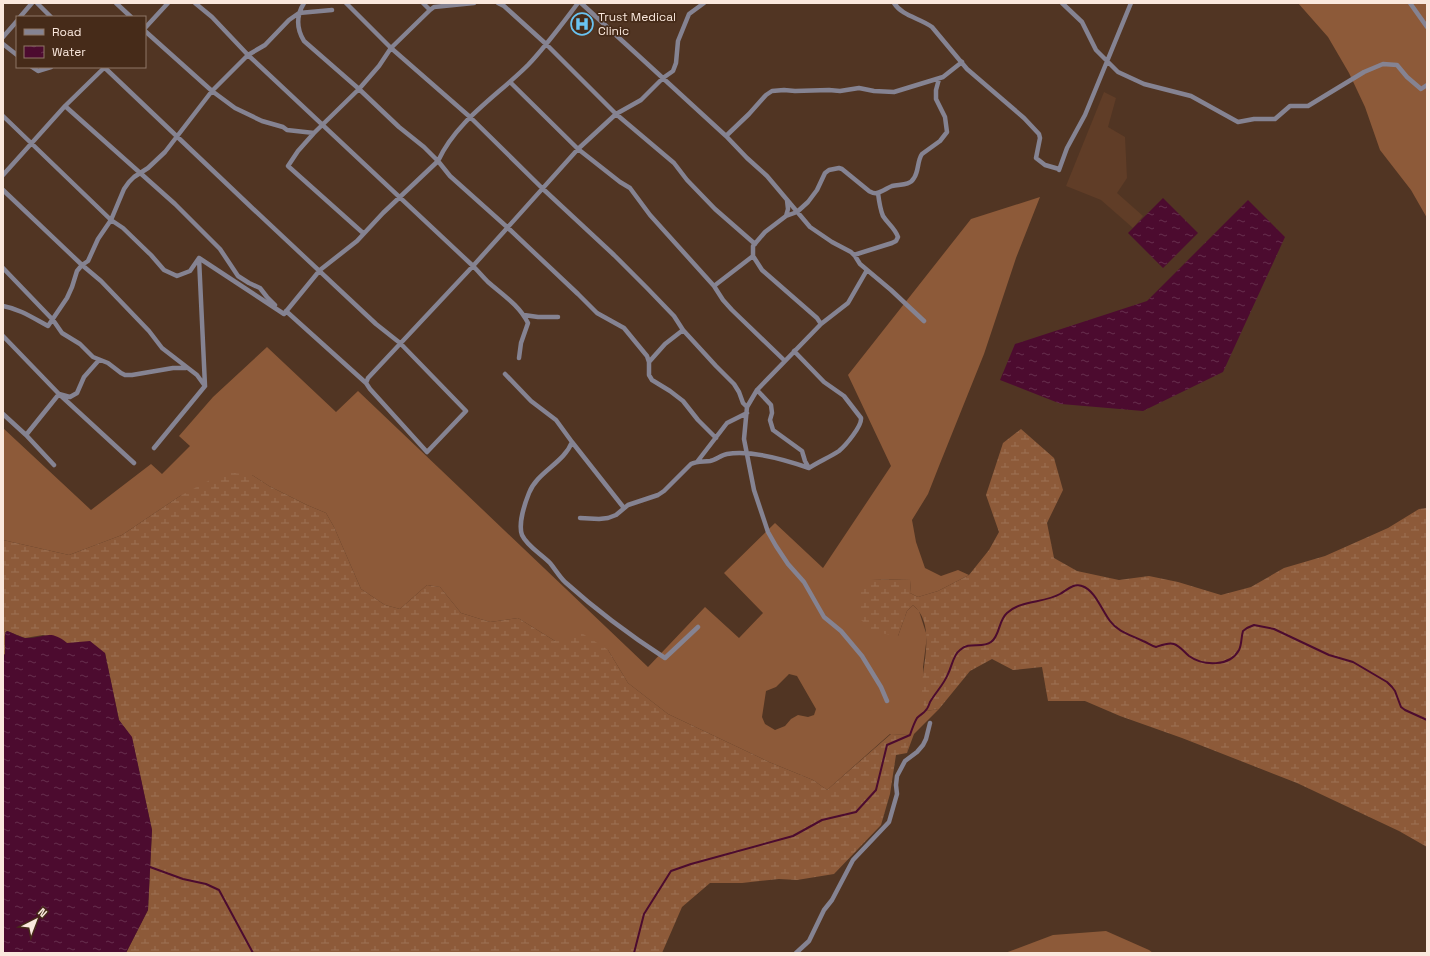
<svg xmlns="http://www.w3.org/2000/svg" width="1430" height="956" font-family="'Space Grotesk',sans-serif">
	<defs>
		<pattern id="wetland-marsh" width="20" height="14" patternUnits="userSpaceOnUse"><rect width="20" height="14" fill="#8d5a39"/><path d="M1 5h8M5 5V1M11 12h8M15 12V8" fill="none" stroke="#9e7255"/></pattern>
		<pattern id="water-ripples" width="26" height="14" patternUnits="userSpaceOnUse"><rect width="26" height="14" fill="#4c0b2f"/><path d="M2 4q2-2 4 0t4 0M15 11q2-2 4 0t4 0" fill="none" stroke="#672f4d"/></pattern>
	</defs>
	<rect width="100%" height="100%" fill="#513523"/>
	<!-- built -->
	<path fill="#603d27" d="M1104,92L1116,98L1108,127L1125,137L1127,178L1117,193L1143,216L1133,228L1101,200L1066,186Z"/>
	<!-- grass -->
	<path fill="#8d5a39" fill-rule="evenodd" d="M1298,3H1427V218L1411,190L1380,150L1365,107L1349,73L1328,37Z
		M1040,197L1016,258L984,354L939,466L928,494L912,520L916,542L925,568L941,576L958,570L969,575L938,591L918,597L910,593L911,580L871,579L898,636L907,611L913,605L919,611L927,636L923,667L926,711L939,709L914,734L907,753L909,735L890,734L827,790L813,780L769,762L668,714L628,683L608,650L555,641L518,618L490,622L461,613L440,587L427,585L400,609L385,605L361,589L334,527L326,513L307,505L269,486L252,475L180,496L122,535L69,555L3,540V428L91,510L151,464L162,474L190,446L179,436L213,397L267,347L336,412L358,391L648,667L705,607L739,638L763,613L724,573L775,523L823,568L891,466L848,375L971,219ZM789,674L797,676L816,709L814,715L808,717L798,715L791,719L785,726L775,730L765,724L762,717L766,691L776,687Z
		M1106,931L1149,950L1153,953H1005L1053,935Z"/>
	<!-- wetland -->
	<path fill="url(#wetland-marsh)" d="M1021,429L1054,458L1063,490L1047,523L1054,558L1077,571L1119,580L1149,576L1178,582L1221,595L1251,587L1284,568L1325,556L1388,528L1419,509L1427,508V847L1399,831L1297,783L1182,738L1120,716L1085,701H1048L1042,667L1013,670L992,659L970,671L939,709L926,711C924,706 922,701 922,696C920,668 938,626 913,605L907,611L898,636L874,632L861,620L859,591L871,579L911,580L910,593L918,597L938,591L969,575L989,550L999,532L986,495L1003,443Z
		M225,472L252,475L269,486L307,505L326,513L334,527L361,589L385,605L400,609L427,585L440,587L461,613L490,622L518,618L555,641L580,632L608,650L628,683L668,714L769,762L813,780L827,790L891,734L910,735L907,753L896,755L890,794L881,825L834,874L797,880L779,879L742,883H710L682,907L662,953H126L148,910L152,830L132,738L119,720L105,653L67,643L43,635L25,638L7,631L5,633V654L3,656V540L69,555L122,535L180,496Z"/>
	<!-- water -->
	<path fill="url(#water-ripples)" d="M1163,198L1198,233L1163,268L1128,233Z
		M1248,200L1285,237L1223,372L1143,411L1061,404L1000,380L1015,344L1147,301Z
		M7,631C13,633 20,637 25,638C44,639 49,628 67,643L90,641L105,653L119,720L132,737L152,830L148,910L126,953H3V656L5,654V633Z"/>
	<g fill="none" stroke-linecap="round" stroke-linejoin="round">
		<!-- stream -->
		<path stroke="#4c0b2f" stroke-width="2" d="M150,867L183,879L206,884L219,890L253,953
			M634,953L644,914L671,871L691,864L793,836L822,820L856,812L876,790L887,745L910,735C912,729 914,723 917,718C920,715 924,713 926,710C928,708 929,705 930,702C936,692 944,684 948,674C952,666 953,655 960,650C969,641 982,649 991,642C1000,636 998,621 1007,613C1021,600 1044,603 1060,594C1067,590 1073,583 1082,586C1095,590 1102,611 1110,621C1118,632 1131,635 1143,641C1148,643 1151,646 1156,647C1162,645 1169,642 1174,644C1180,646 1184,652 1189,656C1203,666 1230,667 1239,650C1242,644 1241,637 1243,631L1247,628L1254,625L1274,629L1329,655L1353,662L1387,682L1392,687L1395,691L1401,707L1405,710L1427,720"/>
		<!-- street -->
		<path stroke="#858392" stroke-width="4.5" d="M37,3L51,17
			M116,3L131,17
			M195,3L212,17L248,55L473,266C478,271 483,277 488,282C503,295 519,305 528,323L521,343L519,358
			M304,3C296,16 296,28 304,41L359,89L399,127L424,147L438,161L450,176L507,227L578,294L597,313L624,328L647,356L649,362
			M346,3L391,48L470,117L542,188L614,255L647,288L674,316L683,330L716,366L734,384L739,392L743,403L747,407
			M423,3L430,10
			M498,3L504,6L546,44L616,114L674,163L687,180L715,209L755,244
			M581,3L726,136L747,158L767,176L810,227L832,242L851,252L855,256L860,264L891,290L924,321
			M894,3C902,16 920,18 932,27L967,69L1024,118L1039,134L1040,138L1036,158L1045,165L1059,169
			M1062,3L1082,22L1096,50L1118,72L1144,84L1191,96L1238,122L1254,119H1275L1290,106H1308L1364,72L1383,64L1397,65L1407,77L1421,89L1427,85
			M1410,3L1427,27
			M20,17L32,3
			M145,28L168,3
			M145,31L212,91L235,108L262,121L283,127L287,130L314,133
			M3,37L17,21
			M3,44L17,55
			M32,67L38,71L51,67
			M104,67L249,205L376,324L400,343L466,411L427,452L370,389L366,383L368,378L473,266L578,149L616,114L641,100L663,78L673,71L676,63L678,41L689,14L704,3
			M510,82L578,149L620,182L630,188L650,215L714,286L723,300L732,310L785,361
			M65,106L175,204L220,249L238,276L249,283L260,288L267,297L275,305
			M3,116L111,220L123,228L151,255L164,270L177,276L190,271L199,258
			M726,136L749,114L766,95L772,91L784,90L795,91L829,90L840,91L859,88L874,91L894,92L943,77L962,62
			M1059,170L1067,148L1085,115L1131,3
			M3,175L65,106L105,67
			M3,190L82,265L101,281L149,331L162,348L197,375L205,386
			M786,216L788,209L787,200
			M363,233L288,166L298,151L314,133L359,89L379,66L391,48L430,10L434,7L474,3
			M854,255L892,243L896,241L898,237C895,228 888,224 883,216C880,209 879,201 878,193
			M753,256L762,270L817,318L821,324
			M3,268L53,320L62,333L80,344L93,357L108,363L121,373L125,375H132L173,368H186
			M867,270L848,303L821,324L757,390L747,407L744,439L754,490L768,532L776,546L788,564L804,582L824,617L841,631L862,656L881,687L887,701
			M714,286L753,256V246L765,232L786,216L797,212L808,202L817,190L825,173L829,170L839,168L842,169L869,191C871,192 874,194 877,193C882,192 887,188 892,186C899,184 910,186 914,178C919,171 917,161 922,154L940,141L947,132L945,117L936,99V90L939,79
			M3,306C20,309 33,318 48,326L67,298L72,287L77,271L82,265L88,261L98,239L111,220L124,189L129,182L134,177L148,168L165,152L212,91L248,55L265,45L289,20L299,13L332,10
			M286,311L366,383
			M524,315L538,317H558
			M683,330L665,344L649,362V375L652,380L670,391L683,401L698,420L716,438
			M3,336L59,394L134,463
			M505,374L531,401L556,420L572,442C564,463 537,472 529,493C525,503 518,524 522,535C527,546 541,554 550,563C555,569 559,576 565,582C595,609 631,636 665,658L698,627
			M757,390L771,405L772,413L770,420L773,430L802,451L805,461L809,468
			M3,414L26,435L54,465
			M26,435L59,394L70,397L77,393L84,377L99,360
			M572,442L624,508
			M154,448L205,386L199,258L284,314L320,270L357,241L383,213L438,161C457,120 497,96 528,65C546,46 562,24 578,3
			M697,462L727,423L747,413
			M580,518L599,519L608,518L616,515L628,505L658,495L664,491L691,464C697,461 703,462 710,461C716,460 721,455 727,454C750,450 786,460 809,468C818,462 830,457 839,451C846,445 862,426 861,418L844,396L824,382L794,351
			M796,953L809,941L824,910L832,900L853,860L889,822L897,794L896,785L897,776L905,761L917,752L923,745L926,739L930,723"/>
	</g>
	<!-- icons -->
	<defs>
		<g id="hospital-ring" transform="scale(1.15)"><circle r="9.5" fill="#462b19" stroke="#69c3f1" stroke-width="1.5"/><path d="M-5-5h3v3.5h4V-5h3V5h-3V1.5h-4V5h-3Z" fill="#69c3f1"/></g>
	</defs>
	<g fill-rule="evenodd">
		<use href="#hospital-ring" x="582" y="24"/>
	</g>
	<g text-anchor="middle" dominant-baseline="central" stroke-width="3.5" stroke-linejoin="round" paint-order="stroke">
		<!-- poi labels -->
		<g font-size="12" fill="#fae8dd" stroke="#462b19" text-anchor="start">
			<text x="598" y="17">Trust Medical<tspan x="598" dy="14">Clinic</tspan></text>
		</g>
	</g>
	<!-- border -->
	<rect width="1430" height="956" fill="none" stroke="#fae8dd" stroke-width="8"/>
	<!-- legend -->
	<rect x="16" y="16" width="130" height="52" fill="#462b19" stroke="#8e7767"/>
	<rect x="24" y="29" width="20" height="6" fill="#858392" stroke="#8e7767"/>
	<text x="52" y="36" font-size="12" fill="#fae8dd">Road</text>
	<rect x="24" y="46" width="20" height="12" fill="url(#water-ripples)" stroke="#8e7767"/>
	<text x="52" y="56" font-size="12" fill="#fae8dd">Water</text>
	<!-- north arrow -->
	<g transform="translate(36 920) rotate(42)" stroke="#462b19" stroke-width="3" paint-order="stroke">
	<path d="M0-3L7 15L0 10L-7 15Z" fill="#fae8dd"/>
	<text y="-6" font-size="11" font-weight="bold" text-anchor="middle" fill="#fae8dd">N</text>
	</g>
</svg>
